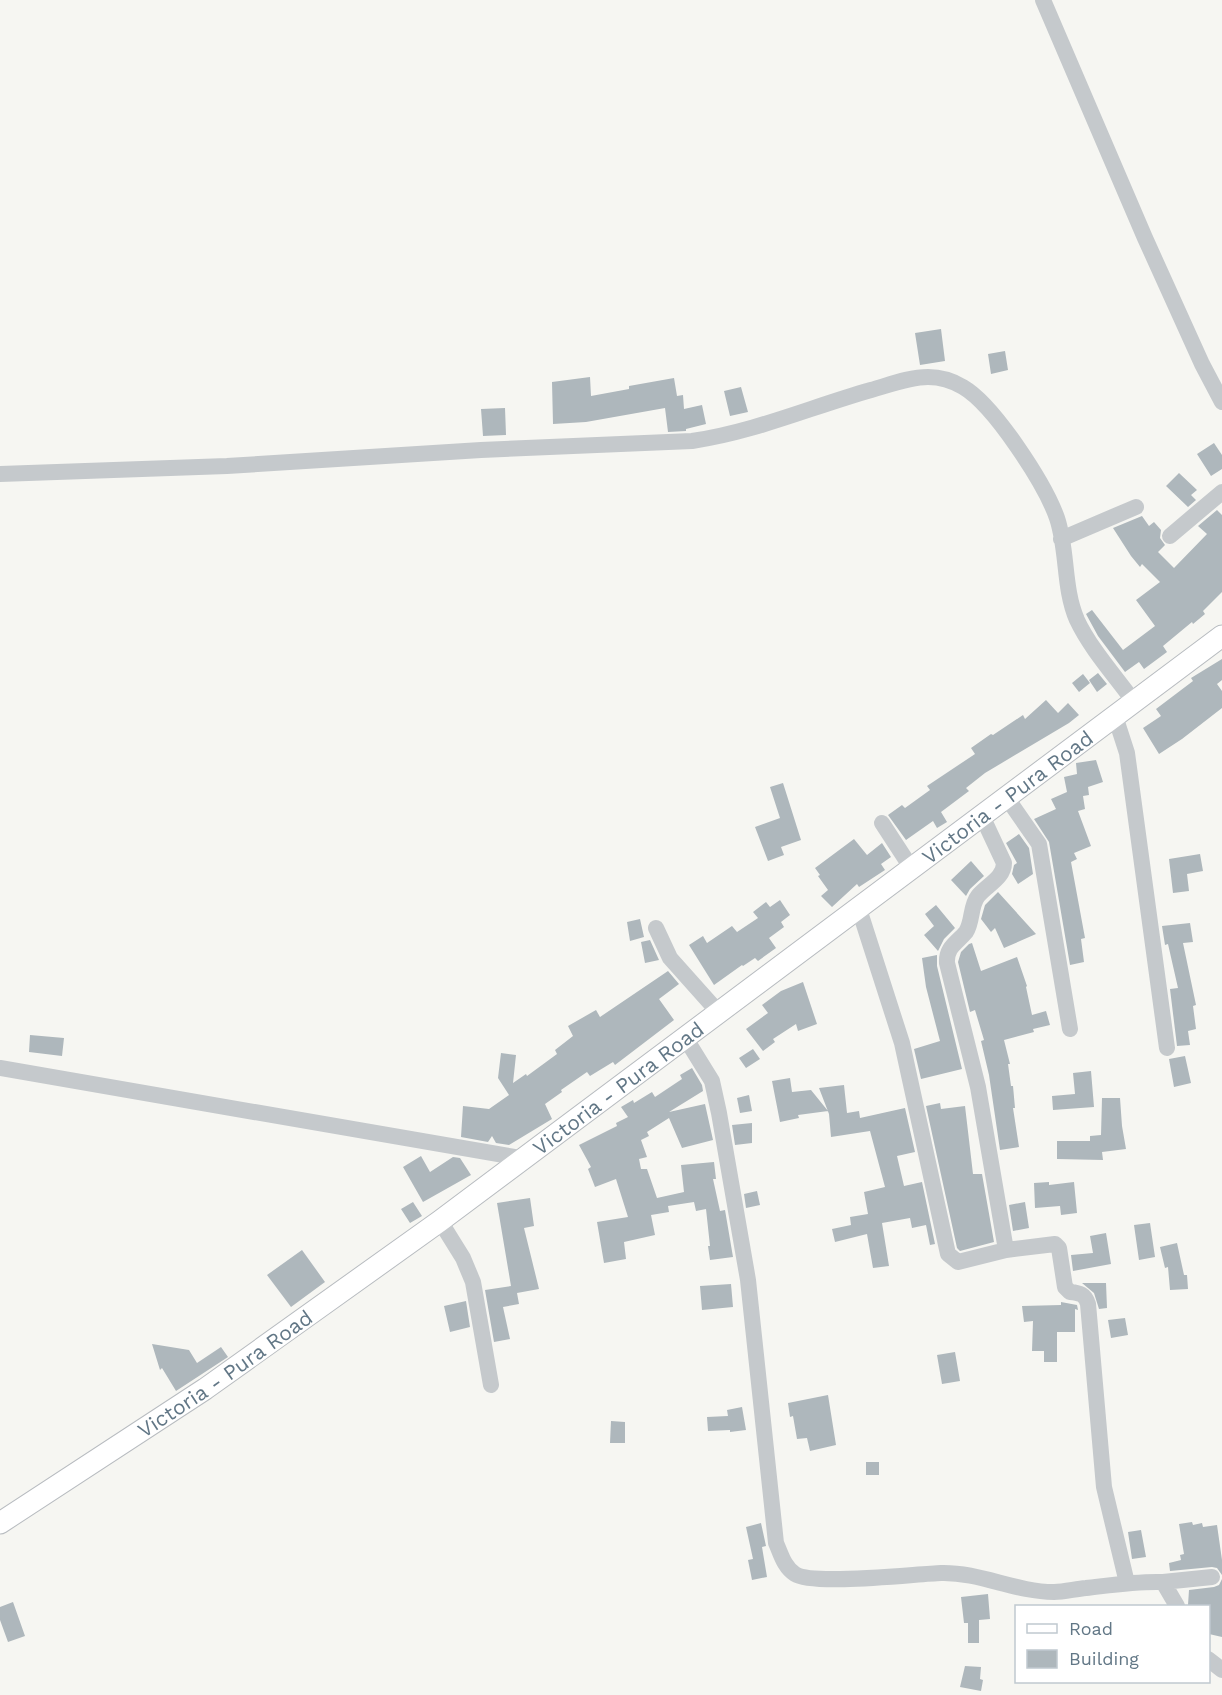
<svg xmlns="http://www.w3.org/2000/svg" width="1222" height="1695" font-family="'Work Sans',sans-serif">
	<rect width="100%" height="100%" fill="#f6f6f2"/>
	<!-- building -->
	<path fill="#aeb7bc" d="M941,329L945,361L920,365L915,333Z
		M1005,351L1008,370L991,374L988,354Z
		M590,377L591,396L629,389V386L674,378L677,396L683,395L684,409L702,405L706,424L686,429V431L668,432L665,408L586,422L553,424L552,382Z
		M741,387L748,412L730,416L724,391Z
		M505,408L506,435L483,436L481,409Z
		M1214,443L1222,455V469L1211,476L1197,454Z
		M1179,473L1197,490L1191,495L1196,500L1188,507L1166,486Z
		M1217,510L1222,515V592L1203,611L1205,614L1193,624L1192,622L1163,646L1167,652L1144,669L1139,662L1125,672L1098,636L1086,614L1092,610L1123,650L1155,626L1136,600L1160,582L1142,564L1140,567L1131,556L1113,528L1142,516L1149,526L1154,522L1161,530L1160,538L1165,545L1158,552L1174,568L1207,534L1198,526Z
		M1222,659V680L1217,684L1222,691V708L1182,739L1159,754L1143,728L1161,716L1156,709L1193,681L1191,678Z
		M1098,673L1107,684L1097,692L1089,680Z
		M1083,674L1090,683L1079,692L1072,683Z
		M1046,700L1058,713L1068,703L1079,715L1069,723L985,773L966,788L969,791L941,812L947,822L937,828L933,821L906,840L888,815L902,805L905,808L930,790L927,786L975,754L971,748L991,734L993,735L1023,715L1025,719Z
		M1096,760L1103,782L1088,787L1089,795L1083,796L1085,809L1078,811L1091,846L1074,853L1077,859L1071,862L1085,938L1081,939L1084,962L1070,965L1049,842L1034,819L1056,809L1051,799L1067,792L1064,777L1077,774L1076,763Z
		M783,783L801,840L781,847L784,855L768,861L755,827L780,818L770,787Z
		M1019,834L1029,848L1033,874L1018,884L1012,874L1014,865L1017,863L1006,843Z
		M854,839L867,855L882,843L891,857L881,864L885,870L859,887L857,884L832,907L821,896L828,890L818,876L820,875L815,868Z
		M1200,854L1203,871L1187,874L1189,891L1173,893L1169,859Z
		M971,861L984,876L970,889L966,896L951,880Z
		M998,892L1036,934L1004,948L995,928L991,932L981,919L985,905Z
		M780,900L790,915L781,922L784,927L769,938L776,948L758,961L755,958L743,966L742,965L714,985L689,945L703,936L707,943L732,926L737,932L758,918L753,912L766,902L770,907Z
		M936,905L955,928L944,939L938,951L924,935L934,926L925,914Z
		M640,919L644,937L630,941L627,922Z
		M1190,923L1193,942L1183,943L1196,1005L1193,1006L1196,1029L1188,1031L1190,1045L1177,1046L1170,989L1178,988L1168,944L1165,945L1162,926Z
		M650,940L659,960L645,963L641,942Z
		M972,943L981,971L1017,957L1027,986L1026,987L1032,1015L1046,1011L1050,1025L1033,1029L1034,1032L1004,1040L1010,1064H1008L1011,1086H1013L1015,1108H1013L1019,1147L1000,1150L989,1075L981,1041L984,1040L975,1010L970,1012L958,962L961,952L969,944Z
		M937,955V966L962,1069L921,1079L914,1049L940,1041L926,987L922,958Z
		M668,971L679,984L659,999L674,1020L615,1065L613,1062L590,1076L587,1072L561,1090L562,1092L545,1104L552,1119L509,1145L496,1143L492,1136L488,1142L461,1137L463,1106L489,1109L509,1095L498,1078L501,1053L516,1055L513,1083L526,1074L527,1076L557,1054L555,1050L573,1036L568,1026L596,1010L600,1017Z
		M803,982L817,1024L798,1031L796,1024L773,1039L775,1042L763,1051L746,1029L768,1013L762,1005L781,991Z
		M30,1035L64,1038L62,1056L29,1052Z
		M753,1049L760,1059L746,1068L739,1058Z
		M1185,1056L1191,1083L1174,1087L1169,1059Z
		M692,1068L702,1085L703,1091L669,1112L705,1104L713,1140L682,1148L669,1118L647,1132L649,1136L641,1140L647,1157L639,1159L641,1169H647L657,1198L684,1192L681,1165L714,1162L716,1179H713L720,1211L725,1210L733,1257L710,1260L708,1246H710L706,1209L696,1211L694,1202L668,1206L669,1212L651,1215L655,1235L624,1242L626,1259L604,1263L597,1222L628,1217L616,1179L595,1187L588,1169L591,1167L579,1145L617,1126L616,1123L628,1117L621,1107L633,1100L634,1103L652,1092L655,1097L682,1079L680,1075Z
		M1091,1071L1094,1107L1053,1110L1052,1096L1075,1094L1073,1073Z
		M790,1078L792,1092L811,1090L828,1111L798,1115L799,1118L780,1122L772,1081Z
		M844,1085L847,1113L859,1111L860,1118L905,1108L915,1152L897,1156L904,1186L922,1182L935,1244L930,1245L926,1225L912,1228L910,1218L882,1223L889,1266L873,1268L867,1234L835,1242L832,1229L851,1225L850,1217L868,1214L864,1192L885,1187L870,1131L831,1137L829,1114L819,1088Z
		M749,1095L752,1111L740,1113L737,1098Z
		M1102,1098H1120L1122,1126L1126,1149L1102,1152L1103,1160L1057,1159V1141H1090V1136L1101,1135Z
		M940,1103L941,1109L965,1106L973,1174H982L994,1242L960,1251L957,1248L926,1106Z
		M752,1123V1143L735,1145L732,1125Z
		M421,1156L430,1172L453,1157L460,1158L471,1175L423,1202L403,1167Z
		M1049,1182V1185L1074,1182L1077,1213L1061,1215L1060,1206L1035,1208L1034,1183Z
		M757,1191L760,1205L746,1208L744,1194Z
		M530,1198L534,1226L524,1228L539,1289L517,1293L519,1304L503,1307L510,1339L494,1342L485,1290L511,1286L497,1203Z
		M413,1202L422,1216L410,1223L401,1209Z
		M1025,1202L1029,1228L1013,1231L1009,1205Z
		M1150,1223L1155,1257L1139,1260L1134,1225Z
		M1106,1233L1111,1264L1073,1271L1071,1255L1093,1253L1090,1236Z
		M1177,1243L1184,1275H1187L1188,1289L1170,1290L1168,1267L1165,1268L1160,1247Z
		M302,1250L325,1282L291,1307L267,1275Z
		M1082,1283H1106L1107,1308L1099,1309L1094,1293Z
		M731,1284L733,1307L702,1310L700,1286Z
		M466,1301L470,1327L450,1332L444,1306Z
		M1061,1302L1077,1305L1078,1310L1075,1309V1332H1057V1362H1044V1351H1032L1033,1321L1024,1322L1022,1306L1061,1305Z
		M1125,1318L1128,1335L1111,1338L1108,1320Z
		M152,1344L189,1350L197,1363L221,1347L228,1357L176,1391L162,1368L160,1370Z
		M955,1352L960,1381L942,1384L937,1355Z
		M828,1395L836,1445L810,1451L807,1438L797,1439L793,1416L790,1417L788,1403Z
		M742,1407L746,1430L730,1432V1430L708,1431L707,1417L728,1416L727,1410Z
		M611,1421L625,1422V1443H610Z
		M866,1462H879V1475H866Z
		M1192,1522L1193,1525L1202,1523L1203,1527L1217,1525L1222,1560V1575L1217,1568L1212,1567L1170,1571L1169,1563L1181,1560L1180,1555L1184,1554L1179,1524Z
		M761,1523L766,1546L762,1547L767,1577L752,1580L748,1560L753,1559L746,1527Z
		M1141,1530L1146,1557L1132,1559L1128,1532Z
		M1222,1579V1637L1209,1634V1606L1188,1605L1189,1590L1214,1587L1219,1585Z
		M988,1594L990,1619L979,1620V1643H968V1623H964L961,1597Z
		M13,1602L25,1636L8,1642L0,1620V1607Z
		M965,1666L981,1667L980,1679L983,1680L981,1691L960,1687Z"/>
	<g fill="none" stroke-linecap="round" stroke-linejoin="round">
		<!-- major casing -->
		<g stroke="#b8bcc0" stroke-width="23">
			<g id="major">
				<path id="s1" d="M0,1523L205,1389L440,1221L1222,636"/>
			</g>
		</g>
		<!-- minor -->
		<path stroke="#c5c9cc" stroke-width="16" d="M1043,0L1145,238L1202,364L1222,402
			M0,474L227,466L481,450L692,441C754,432 811,407 871,390C889,385 909,377 928,377C940,377 953,381 963,387C994,405 1045,484 1057,518C1068,551 1063,588 1077,620C1090,648 1116,677 1134,702
			M1170,536L1222,492
			M1061,539L1136,507
			M1115,716L1127,753L1167,1048
			M1007,798L1039,844L1070,1029
			M982,816L1004,863C1004,878 987,885 978,896C970,906 973,921 966,932C957,943 946,947 947,963L978,1087L1006,1250L1055,1244L1059,1248L1065,1287L1070,1292C1080,1293 1085,1294 1088,1304L1104,1487L1127,1583
			M882,823L912,869
			M859,909L902,1043L948,1254L958,1262L1006,1250
			M656,928L670,958L720,1014
			M686,1039L712,1081L719,1113L748,1280L776,1543C781,1554 784,1567 795,1574C813,1586 914,1574 941,1573C980,1572 1015,1592 1054,1592C1064,1592 1075,1589 1086,1588C1112,1585 1137,1581 1163,1582L1177,1606
			M0,1068L526,1159
			M440,1221L463,1258L473,1282L491,1385
			M1163,1582L1212,1577
			M1208,1659L1222,1670"/>
		<!-- major -->
		<use href="#major" stroke="#fff" stroke-width="21"/>
	</g>
	<g text-anchor="middle" dominant-baseline="central" stroke-width="6" stroke-linejoin="round" paint-order="stroke">
		<!-- street labels -->
		<g font-size="21" fill="#627786" stroke="#fff">
			<text stroke="none"><textPath href="#s1" startOffset="1242">Victoria - Pura Road</textPath></text>
			<text stroke="none"><textPath href="#s1" startOffset="756">Victoria - Pura Road</textPath></text>
			<text stroke="none"><textPath href="#s1" startOffset="270">Victoria - Pura Road</textPath></text>
		</g>
	</g>
	<!-- legend -->
	<rect x="1015" y="1605" width="195" height="78" fill="#ffffff" stroke="#c0c9cf" stroke-width="1.5"/>
	<rect x="1027" y="1624" width="30" height="9" fill="#ffffff" stroke="#c0c9cf" stroke-width="1.5"/>
	<text x="1069" y="1635" font-size="18" fill="#627786">Road</text>
	<rect x="1027" y="1650" width="30" height="18" fill="#aeb7bc" stroke="#c0c9cf" stroke-width="1.5"/>
	<text x="1069" y="1665" font-size="18" fill="#627786">Building</text>
</svg>
